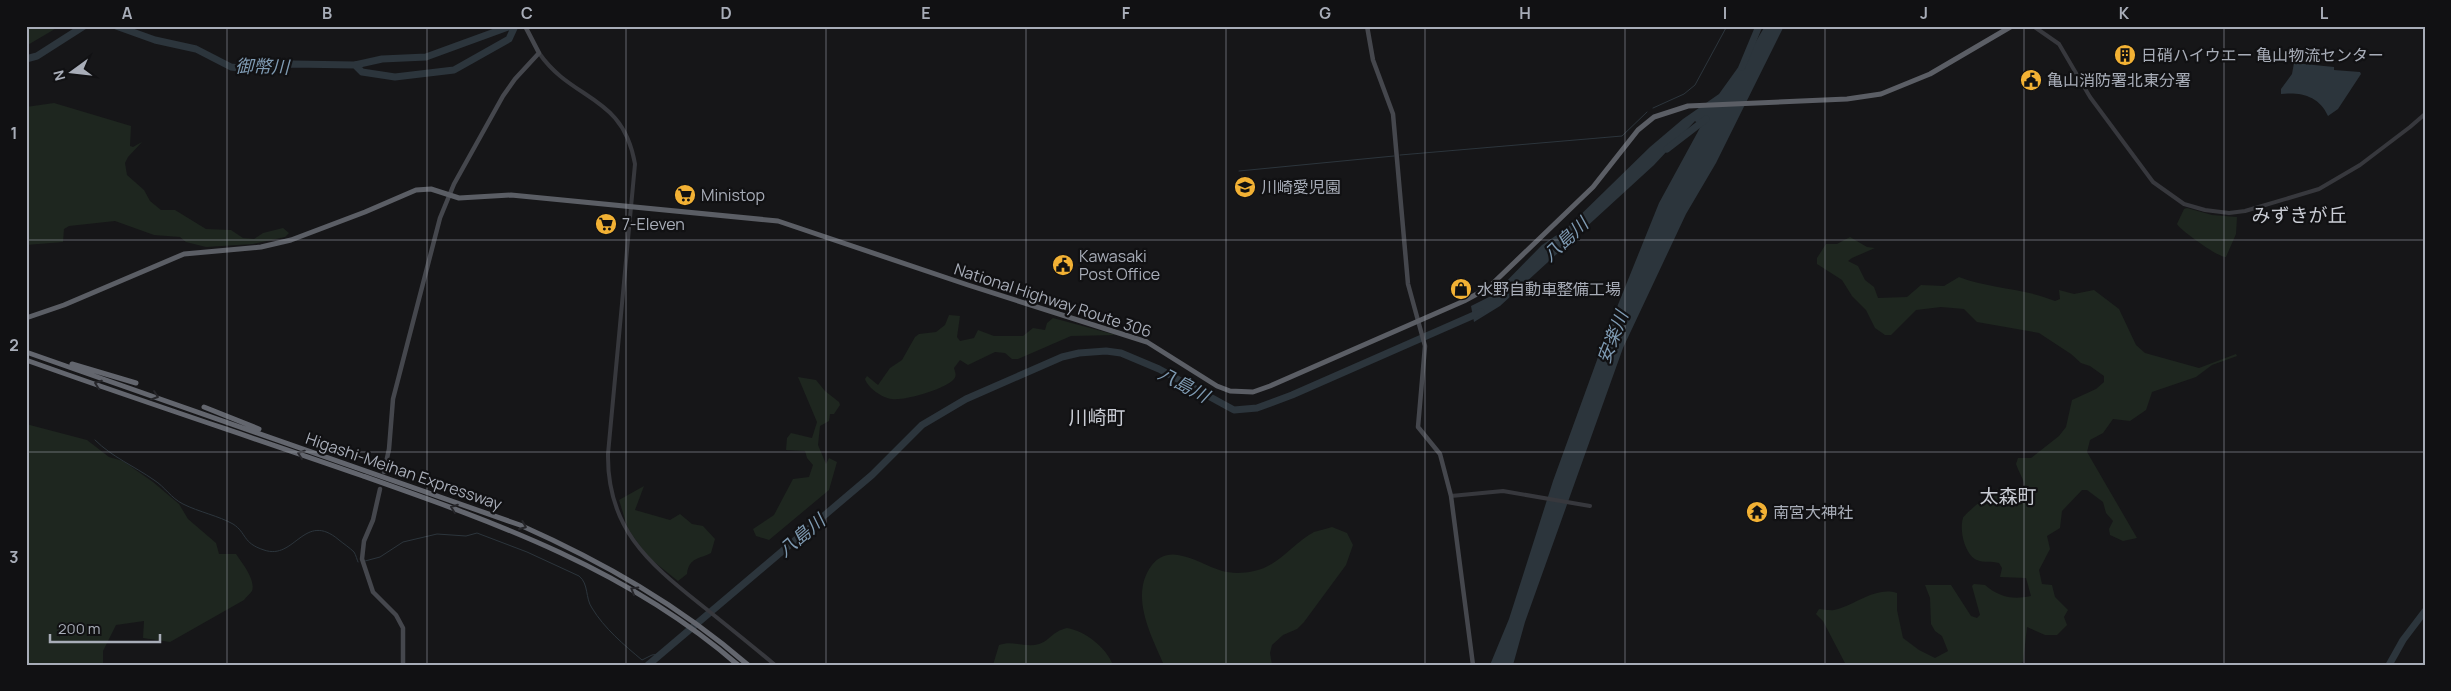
<svg xmlns="http://www.w3.org/2000/svg" width="2451" height="691" font-family="Manrope,'Noto Sans JP',sans-serif">
	<rect width="100%" height="100%" fill="#161618"/>
	<!-- green -->
	<path fill="#1e261f" d="M26,26H60L26,46Z
		M54,103L131,126L130,146L133,147L142,142L128,157L125,163L127,175L144,190L150,201L161,210H175L206,229L231,230L243,238L254,239L263,233L283,228L289,233L285,237L253,244L206,247L186,242L180,237L154,235L115,221L69,226L64,229L63,242L26,245V107Z
		M2187,208L2212,215L2237,217L2236,234L2226,257C2219,258 2180,230 2177,224L2184,209Z
		M1850,237L1867,247L1875,248L1852,258L1848,261L1858,266L1865,280L1874,287L1878,298L1907,297L1921,285L1944,286L1959,277C1990,289 2024,288 2055,301L2060,299L2059,290L2074,294L2094,290L2119,309L2136,345L2145,353L2199,368L2236,354L2237,356L2212,365L2196,377L2152,392L2146,410L2130,421L2113,419L2103,433L2090,440L2087,452L2137,538L2123,541L2110,535L2109,529L2113,521L2106,513L2103,502L2087,490H2082L2062,511L2060,528L2047,536L2050,549L2039,570L2042,584L2052,585L2055,597L2068,610L2064,617L2067,625L2057,635H2045L2027,627L2023,662L2018,665H1846L1823,621L1816,614L1819,609C1823,609 1830,611 1834,610C1854,606 1875,586 1897,593V610L1903,638L1919,650L1935,658L1948,651L1942,636L1935,631L1931,624L1930,598L1925,585H1951L1971,616L1977,618L1980,615L1972,586L1974,584L1985,585C1999,597 2012,600 2031,596L2026,578L2000,577L2002,568L1999,563C1992,561 1984,563 1977,560C1965,555 1959,530 1963,518C1964,514 1993,491 1998,489L2011,503H2022C2032,491 2020,476 2016,464L2018,458H2031L2059,436L2066,427L2072,400L2096,389L2104,382V376L2090,366L2081,363L2071,354L2039,333L1977,322L1964,309L1941,307L1916,310L1891,335H1885L1875,328L1866,310L1852,296L1842,280L1817,264V258L1826,244H1837Z
		M949,315L960,316L957,337L960,341L974,338L978,330L994,336H1023L1033,328L1045,330L1047,323L1053,318L1116,335L1071,336L1018,359H1012L1005,353L995,352L968,365L960,360L954,368C955,372 957,375 954,379C946,389 904,401 892,399C882,398 868,388 865,379L867,376L878,385L890,368L902,360L915,337L919,334L936,332L945,325Z
		M798,377L816,380L825,391L839,402L840,405L834,414H830L829,421L820,426L818,445L826,464L829,458L837,462L829,490L769,540L756,536L753,529L774,515L793,479L809,477L813,465L807,458L805,451L786,450L787,438L791,433L812,438L817,422Z
		M26,424L87,440L109,457L123,461L153,482L179,504L188,519L216,543L219,554H236C242,563 256,580 252,591C250,594 246,597 244,600L170,642L143,638L144,621L116,625L103,651V665H26Z
		M644,486L635,510L670,520L680,514L692,524L703,526L715,539L711,553C700,559 689,557 687,574L678,581L648,557L628,529L619,500Z
		M1332,527L1347,533L1353,545L1346,565L1304,622L1297,629L1283,635L1272,645L1270,653L1272,665H1164C1151,635 1129,595 1152,565C1158,557 1168,553 1178,555C1207,560 1218,579 1254,571C1279,566 1293,543 1314,532C1320,530 1327,529 1332,527Z
		M1067,628C1085,631 1106,647 1113,665H993L999,645C1013,640 1026,648 1039,644C1051,640 1051,632 1067,628Z"/>
	<!-- water -->
	<path fill="#2c353c" d="M1765,26H1784L1716,163L1686,214L1623,348L1525,622L1513,665H1490L1509,619L1553,481L1609,327L1659,203L1701,126L1695,121L1654,165L1500,306L1474,322L1471,306L1493,295L1542,245L1567,228L1650,147L1683,119L1719,94L1752,48Z
		M2294,63L2334,67V70L2360,72L2361,74L2338,109L2328,116C2319,96 2301,92 2281,94V89L2292,74Z"/>
	<g fill="none" stroke-linecap="round" stroke-linejoin="round">
		<!-- stream -->
		<path stroke="#2c353c" stroke-width="1" d="M1653,108L1684,94L1695,85L1727,26
			M1400,155L1622,136L1647,112
			M1239,171L1394,156
			M95,440C112,457 134,466 154,480C165,487 171,498 183,504C199,512 219,516 233,524C247,533 242,543 264,550C295,561 304,510 339,540C344,544 350,548 354,552C356,555 357,560 358,562
			M365,561L380,557L403,542L437,534L466,536L477,533L527,552L579,576C589,584 585,598 592,608C604,628 624,645 642,660L652,655L660,654"/>
		<!-- river -->
		<path stroke="#2c353c" stroke-width="7" d="M116,26L155,40L196,49L231,67L247,69L293,64L355,65L382,59L426,57L511,26
			M26,59L37,56L84,26
			M355,65L362,72L395,77L454,70L509,39L515,26
			M1742,67L1759,26
			M1667,149L1706,119
			M648,665L872,475L922,425L966,399L1062,357L1079,353L1106,351L1121,353L1159,369L1234,410L1257,408L1292,395L1481,312
			M2389,665L2403,640L2425,611"/>
		<!-- tertiary -->
		<path stroke="#37383d" stroke-width="4" d="M2033,26L2059,44L2090,97L2153,182L2184,204L2205,210L2229,213L2245,211L2319,189L2360,165L2410,127L2425,114
			M539,53C573,102 623,94 635,164L608,454C607,527 647,562 700,604C725,624 750,644 775,665
			M1451,496L1503,491L1590,506"/>
		<!-- secondary -->
		<path stroke="#45474d" stroke-width="4.5" d="M1367,26L1373,60L1393,114L1408,284L1425,346L1418,427L1440,454L1451,496L1473,665
			M384,472L389,449L393,399L440,218L454,184L503,96L515,79L539,53L525,26
			M380,489L373,520L364,541L362,559L373,592L396,615L403,628V665"/>
		<!-- trunk -->
		<path stroke="#5b5e65" stroke-width="5" d="M26,318L64,305L184,254L261,247L291,240L365,212L416,190L431,189L459,198L511,195L778,221L968,285L1147,342L1217,386L1230,391L1253,392L1270,386L1464,301L1488,288L1593,187L1638,130L1654,117L1688,106L1847,99L1881,94L1930,74L2012,26"/>
		<!-- motorway -->
		<path stroke="#63666e" stroke-width="5" d="M26,352L520,525C603,562 679,605 748,665
			M26,360C138,400 251,437 363,476C499,524 627,569 738,665
			M72,364L136,383
			M204,407L259,429"/>
	</g>
	<!-- one-way arrows -->
	<defs><path id="oneway-chevron" d="M-2-3.5L2.5 0L-2 3.5" fill="none" stroke-width="1.6" stroke-linecap="round" stroke-linejoin="round" transform="scale(1.25)"/></defs>
	<g stroke="#26262a">
		<use href="#oneway-chevron" transform="translate(98 384) rotate(-161)"/>
		<use href="#oneway-chevron" transform="translate(155 396) rotate(19)"/>
		<use href="#oneway-chevron" transform="translate(301 454) rotate(-161)"/>
		<use href="#oneway-chevron" transform="translate(454 508) rotate(-160)"/>
		<use href="#oneway-chevron" transform="translate(523 526) rotate(23)"/>
		<use href="#oneway-chevron" transform="translate(634 590) rotate(-150)"/>
	</g>
	<!-- grid -->
	<path fill="none" stroke="#a8adb8" stroke-width="1" stroke-opacity="0.55" d="M227,26V665M427,26V665M626,26V665M826,26V665M1026,26V665M1226,26V665M1425,26V665M1625,26V665M1825,26V665M2024,26V665M2224,26V665M26,240H2425M26,452H2425"/>
	<!-- icons -->
	<defs>
		<g id="building-disc" transform="scale(1.125)"><circle r="9.5" fill="#f2b134" stroke="#111113"/><path d="M-4-6H4V6H1V3H-1V6H-4ZM-2.5-4.3h1.7v1.8h-1.7ZM.8-4.3h1.7v1.8H.8ZM-2.5-1h1.7V.8h-1.7ZM.8-1h1.7V.8H.8Z" fill="#111"/></g>
		<g id="civic-disc" transform="scale(1.125)"><circle r="9.5" fill="#f2b134" stroke="#111113"/><path d="M-.6-6.5H3V-4.5H.6V-3L4-1V1h2V6H-6V1h2V-1L-.6-3ZM-1.2 2.5V6h2.4V2.5Z" fill="#111"/></g>
		<g id="school-disc" transform="scale(1.125)"><circle r="9.5" fill="#f2b134" stroke="#111113"/><path d="M0-5L7-2L0 1L-7-2ZM-4 1L0 2.5L4 1V4Q0 6-4 4Z" fill="#111"/></g>
		<g id="supermarket-disc" transform="scale(1.125)"><circle r="9.5" fill="#f2b134" stroke="#111113"/><path d="M-6-5.5h2.5l.6 2H6L4.5 2H-2.5L-4.4-4H-6ZM-1.5 3.2a1.3 1.3 0 1 0 .1 0ZM3 3.2a1.3 1.3 0 1 0 .1 0Z" fill="#111"/></g>
		<g id="shop-disc" transform="scale(1.125)"><circle r="9.5" fill="#f2b134" stroke="#111113"/><path d="M-5-2.5h2.3a2.7 3.5 0 0 1 5.4 0H5L5.5 6h-11ZM-1.5-2.5h3a1.5 2.3 0 0 0-3 0Z" fill="#111"/></g>
		<g id="temple-disc" transform="scale(1.125)"><circle r="9.5" fill="#f2b134" stroke="#111113"/><path d="M0-6L5-2H3V0L6.5 2.5H4V6H1.5V3h-3V6H-4V2.5H-6.5L-3 0V-2H-5Z" fill="#111"/></g>
	</defs>
	<g fill-rule="evenodd">
		<use href="#building-disc" x="2125" y="55"/>
		<use href="#civic-disc" x="2031" y="80"/>
		<use href="#school-disc" x="1245" y="187"/>
		<use href="#supermarket-disc" x="685" y="195"/>
		<use href="#supermarket-disc" x="606" y="224"/>
		<use href="#civic-disc" x="1063" y="265"/>
		<use href="#shop-disc" x="1461" y="289"/>
		<use href="#temple-disc" x="1757" y="512"/>
	</g>
	<g text-anchor="middle" dominant-baseline="central" stroke-width="4.5" stroke-linejoin="round" paint-order="stroke">
		<!-- poi labels -->
		<g font-size="16" fill="#a8adb8" stroke="#111113" text-anchor="start">
			<text x="2141" y="55">日硝ハイウエー 亀山物流センター</text>
			<text x="2047" y="80">亀山消防署北東分署</text>
			<text x="1261" y="187">川崎愛児園</text>
			<text x="701" y="195">Ministop</text>
			<text x="622" y="224">7-Eleven</text>
			<text x="1079" y="256">Kawasaki<tspan x="1079" dy="18">Post Office</tspan></text>
			<text x="1477" y="289">水野自動車整備工場</text>
			<text x="1773" y="512">南宮大神社</text>
		</g>
		<!-- street labels -->
		<g font-size="16" fill="#a8adb8" stroke="#111113">
			<text transform="translate(1053 300) rotate(18)">National Highway Route 306</text>
			<text transform="translate(404 471) rotate(19)">Higashi-Meihan Expressway</text>
		</g>
		<!-- water labels -->
		<g font-size="18" font-style="italic" fill="#7f9bb3" stroke="#111113">
			<text transform="translate(262 66) rotate(1)">御幣川</text>
			<text transform="translate(1565 239) rotate(-43)">八島川</text>
			<text transform="translate(1612 337) rotate(-69)">安楽川</text>
			<text transform="translate(1184 384) rotate(28)">八島川</text>
			<text transform="translate(801 535) rotate(-40)">八島川</text>
		</g>
		<!-- quarter labels -->
		<g font-size="19" fill="#c9ccd4" stroke="#111113">
			<text x="2299" y="215">みずきが丘</text>
			<text x="1097" y="417">川崎町</text>
			<text x="2008" y="496">太森町</text>
		</g>
	</g>
	<!-- border -->
	<rect width="2451" height="691" fill="none" stroke="#111113" stroke-width="55"/>
	<!-- north arrow -->
	<g transform="translate(72 72) rotate(255)" stroke="#111113" stroke-width="4" paint-order="stroke">
	<path d="M0-4L9 19L0 12L-9 19Z" fill="#a8adb8"/>
	<text y="-8" font-size="14" font-weight="bold" text-anchor="middle" fill="#a8adb8">N</text>
	</g>
	<!-- scale -->
	<path d="M50 634v8h110v-8" fill="none" stroke="#a8adb8" stroke-width="2.5"/>
	<text x="58" y="634" font-size="15" fill="#a8adb8" stroke="#111113" stroke-width="4" paint-order="stroke">200 m</text>
	<rect x="28" y="28" width="2396" height="636" fill="none" stroke="#a8adb8" stroke-width="2"/>
	<g font-size="16" text-anchor="middle" font-weight="bold" fill="#a8adb8">
		<text x="127" y="19">A</text>
		<text x="327" y="19">B</text>
		<text x="527" y="19">C</text>
		<text x="726" y="19">D</text>
		<text x="926" y="19">E</text>
		<text x="1126" y="19">F</text>
		<text x="1325" y="19">G</text>
		<text x="1525" y="19">H</text>
		<text x="1725" y="19">I</text>
		<text x="1924" y="19">J</text>
		<text x="2124" y="19">K</text>
		<text x="2324" y="19">L</text>
		<text x="14" y="139">1</text>
		<text x="14" y="351">2</text>
		<text x="14" y="563">3</text>
	</g>
</svg>
